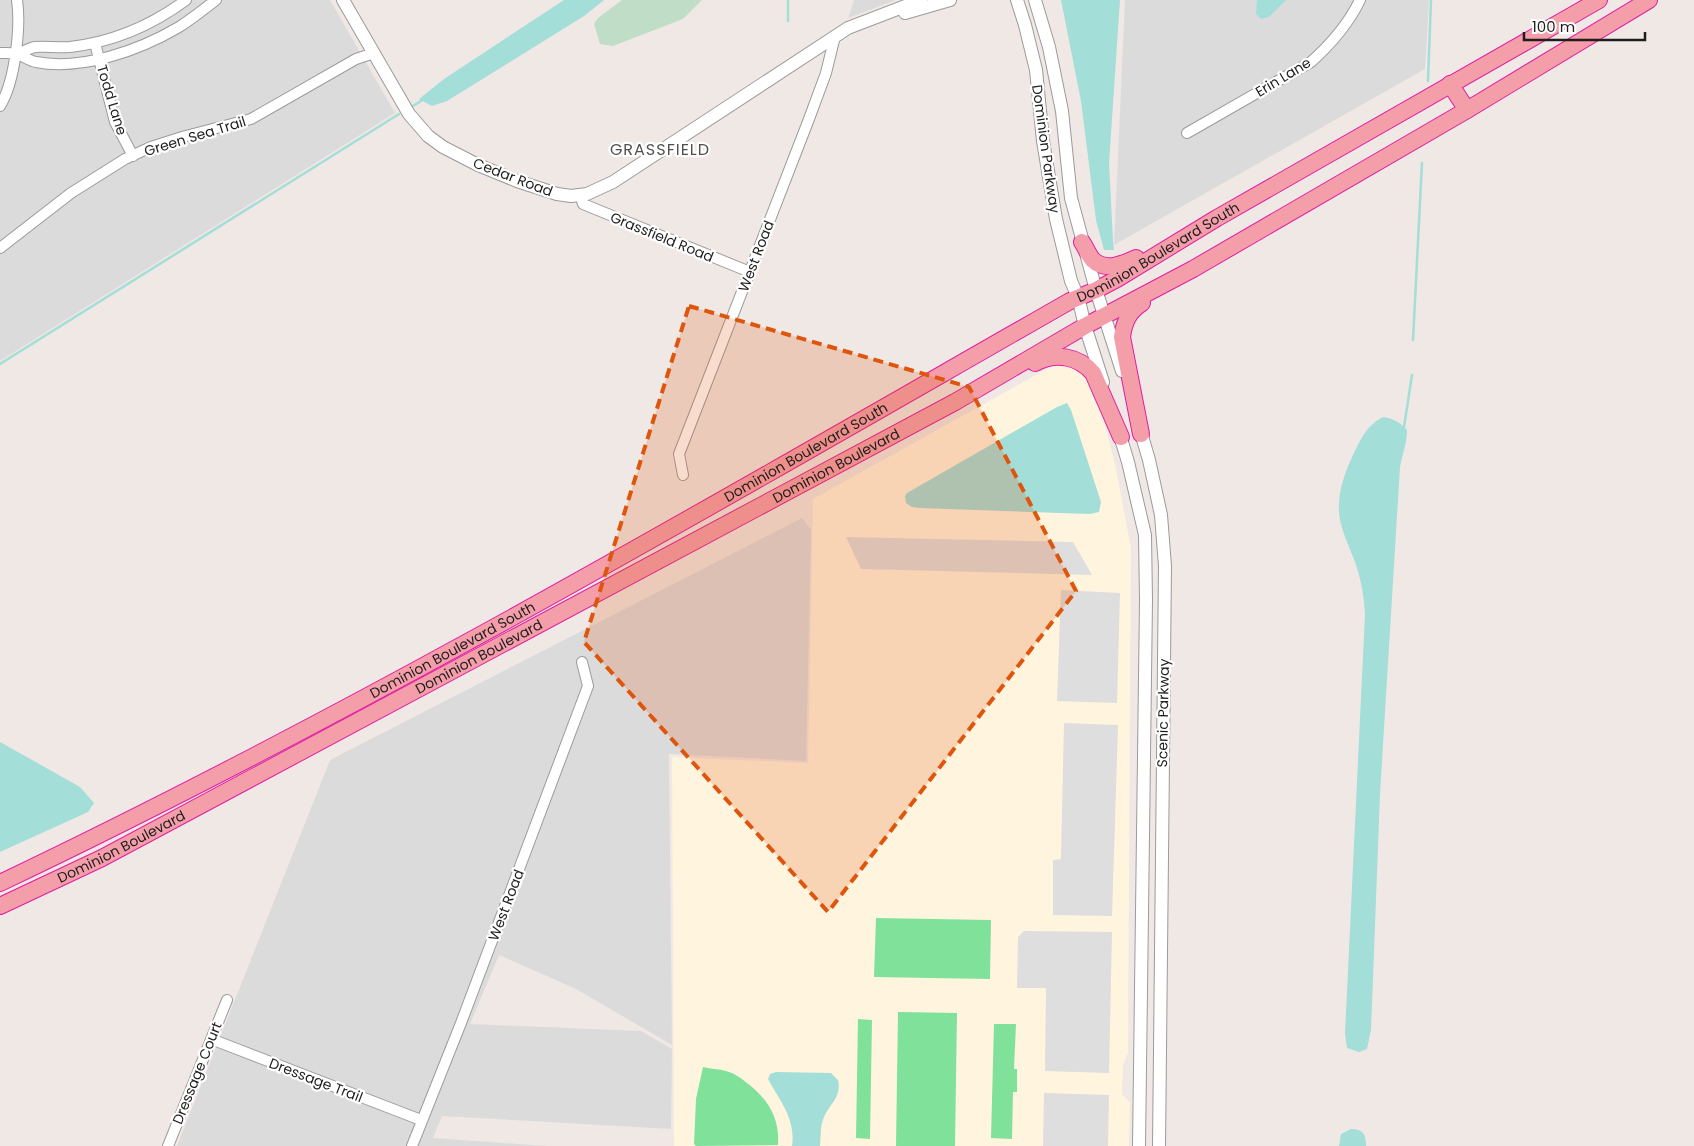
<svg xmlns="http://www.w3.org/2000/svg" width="1694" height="1146" font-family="Poppins,sans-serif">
	<rect width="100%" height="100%" fill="#f0e8e4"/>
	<!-- residential -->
	<path fill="#dcdbdc" d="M0,0H330L395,113L0,361Z
		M854,0H896L848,18Z
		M1125,0H1429L1425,69L1114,245Z
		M802,518L811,530L806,761L669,754L672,1045L576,989L499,955L470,1024L641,1031L672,1049L671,1129L442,1116L433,1138L547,1146H177L330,760Z"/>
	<!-- education -->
	<path fill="#fff4de" d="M1061,359L1074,361L1096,388L1116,469L1131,548L1128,1053L1123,1065L1122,1094L1130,1103L1129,1146H674L672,757L808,763L813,499L1043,371Z"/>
	<!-- wetland -->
	<path fill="#c0dec7" d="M622,0H702L683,19L613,46L600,44L594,24L598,18Z"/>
	<!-- pitch -->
	<path fill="#80e19b" d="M876,918L991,920L990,979L874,977Z
		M898,1012L957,1013L955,1146H896Z
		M858,1019L872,1020L870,1139L856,1138Z
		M994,1024H1016L1014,1069H1017V1092H1013L1012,1139L991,1138Z
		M703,1067C711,1069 719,1069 726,1071C734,1073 741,1078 747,1083C768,1099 780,1118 778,1145L696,1146L694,1144L696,1099Z"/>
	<!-- parking -->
	<path fill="#dedede" d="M846,537L1073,542L1092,575L861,569Z
		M1061,590L1120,593L1117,703L1057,701Z
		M1064,723L1118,725L1112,916L1053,915V860L1061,859Z
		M1024,931L1112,932L1109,1073L1045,1071L1046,988H1017L1018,937Z
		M1044,1093L1109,1095L1108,1146H1043Z"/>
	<!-- water -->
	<path fill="#a3ded8" d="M564,0H604L584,16L447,101L432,106L419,99L444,79Z
		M1061,0H1120L1109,163L1113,241L1114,250H1104L1096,220L1081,101Z
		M1257,0H1286L1269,17L1261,19L1256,14Z
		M1067,403L1071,410L1101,502L1099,512L1090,514L919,508L912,507L906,503L905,496L907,493L1057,407Z
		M1383,417C1394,419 1400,422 1407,430C1407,443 1402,455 1400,467L1380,794L1371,1030L1367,1049L1359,1052L1347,1048L1345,1034L1365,614C1364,596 1361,579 1355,562C1348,543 1337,523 1339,503C1340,486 1346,470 1353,455C1361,439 1366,426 1383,417Z
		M0,742L80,787L94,803L88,812L0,852Z
		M776,1072L831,1073L838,1080C842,1097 830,1103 824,1117C820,1125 821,1137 820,1146H792C796,1119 780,1101 768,1079L770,1074Z
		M1351,1129C1363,1129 1366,1134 1366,1146H1339L1341,1134Z"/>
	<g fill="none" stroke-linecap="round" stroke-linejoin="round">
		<!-- stream -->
		<path stroke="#a3ded8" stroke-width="2.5" d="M788,21V0
			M1428,81L1431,0
			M413,106L424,99
			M1413,340L1422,163
			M0,364L399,114
			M1404,427L1412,375"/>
		<!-- minor casing -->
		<g stroke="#9b9b9b" stroke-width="12">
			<path id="minor" d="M95,43L115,122L133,156
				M0,53C6,53 13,52 19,55C25,57 30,61 36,62C82,71 140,50 179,27C192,19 204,9 216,0
				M17,54C23,52 29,48 35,47C46,46 58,48 70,47C113,42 151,26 186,0
				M0,106C15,82 21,27 17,0
				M1187,133L1311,62C1331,44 1348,25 1360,0
				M580,195L583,204L750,272
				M0,248L71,193L125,159L151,147L182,137L251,119L356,59L374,53
				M683,475L679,454L809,119L826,73L835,36
				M211,1039L421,1120
				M168,1146L227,1000
				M412,1146L461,1023L588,686L582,662"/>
		</g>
		<!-- tertiary casing -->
		<g stroke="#9b9b9b" stroke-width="14">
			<path id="tertiary" d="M343,0L409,114L428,136L443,147L478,165L517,181L557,194L571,196L587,194L613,182L848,28L921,0
				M1017,0L1025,25L1036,70L1043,141L1056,219L1071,281L1078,297L1085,326L1103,382
				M1035,0L1049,47L1062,111L1071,198L1096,290L1122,371
				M905,13L950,0
				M1139,426L1149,460L1161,515L1165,566L1159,1146
				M1118,429L1128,462L1145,535L1146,600L1139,1146"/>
		</g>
		<!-- trunk casing -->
		<g stroke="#df1fa1" stroke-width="18">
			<g id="trunk">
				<path d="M1450,84L1467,110"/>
				<path d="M1082,242C1086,248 1089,256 1093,260C1106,272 1123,264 1136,258"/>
				<path d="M1035,363C1056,352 1078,356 1093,373L1121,437"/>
				<path d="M1141,434L1122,337C1124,322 1129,311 1142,303"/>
				<path id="s1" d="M0,883C367,708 718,502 1070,301L1096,290L1117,279L1217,218L1599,0"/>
				<path id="s2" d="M0,906L102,858L955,402L1085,326L1193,269L1467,110L1649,0"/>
			</g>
		</g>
		<!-- minor -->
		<use href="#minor" stroke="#fff" stroke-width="10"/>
		<!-- tertiary -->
		<use href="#tertiary" stroke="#fff" stroke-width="12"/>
		<!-- trunk -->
		<use href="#trunk" stroke="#f49eaa" stroke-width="16"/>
	</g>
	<!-- marked area -->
	<path fill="#de560d" fill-opacity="0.2" stroke="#de560d" stroke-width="4" stroke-dasharray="10 6" stroke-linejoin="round" d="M689,306L969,387L1076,591L828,912L584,642Z"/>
	<g text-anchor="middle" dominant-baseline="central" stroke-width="4.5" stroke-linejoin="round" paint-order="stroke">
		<!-- street labels -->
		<g font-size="14" fill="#1e1e1e" stroke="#fff">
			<text transform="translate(1283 77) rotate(-31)">Erin Lane</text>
			<text transform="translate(112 100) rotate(73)">Todd Lane</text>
			<text transform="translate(195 136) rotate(-17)">Green Sea Trail</text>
			<text transform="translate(1046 149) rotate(82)">Dominion Parkway</text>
			<text transform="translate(513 177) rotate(21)">Cedar Road</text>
			<text transform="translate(662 237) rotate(22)">Grassfield Road</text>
			<text stroke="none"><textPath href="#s1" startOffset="1319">Dominion Boulevard South</textPath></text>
			<text transform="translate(756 256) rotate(-69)">West Road</text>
			<text stroke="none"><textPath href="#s1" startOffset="914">Dominion Boulevard South</textPath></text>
			<text stroke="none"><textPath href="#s2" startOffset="945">Dominion Boulevard</textPath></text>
			<text stroke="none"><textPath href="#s1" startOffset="509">Dominion Boulevard South</textPath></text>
			<text stroke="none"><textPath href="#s2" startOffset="540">Dominion Boulevard</textPath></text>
			<text transform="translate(1163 713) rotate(-89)">Scenic Parkway</text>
			<text stroke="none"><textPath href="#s2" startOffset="135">Dominion Boulevard</textPath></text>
			<text transform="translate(506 905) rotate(-69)">West Road</text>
			<text transform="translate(197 1073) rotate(-68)">Dressage Court</text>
			<text transform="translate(316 1080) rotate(21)">Dressage Trail</text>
		</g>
		<!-- quarter labels -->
		<g font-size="16" letter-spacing="1" fill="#515151" stroke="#fff">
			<text x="660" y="149">GRASSFIELD</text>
		</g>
	</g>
	<!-- scale -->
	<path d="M1524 32v8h121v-8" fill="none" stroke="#1e1e1e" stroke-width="2.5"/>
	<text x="1532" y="32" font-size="15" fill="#1e1e1e" stroke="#ffffff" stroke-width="4" paint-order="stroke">100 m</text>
</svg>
